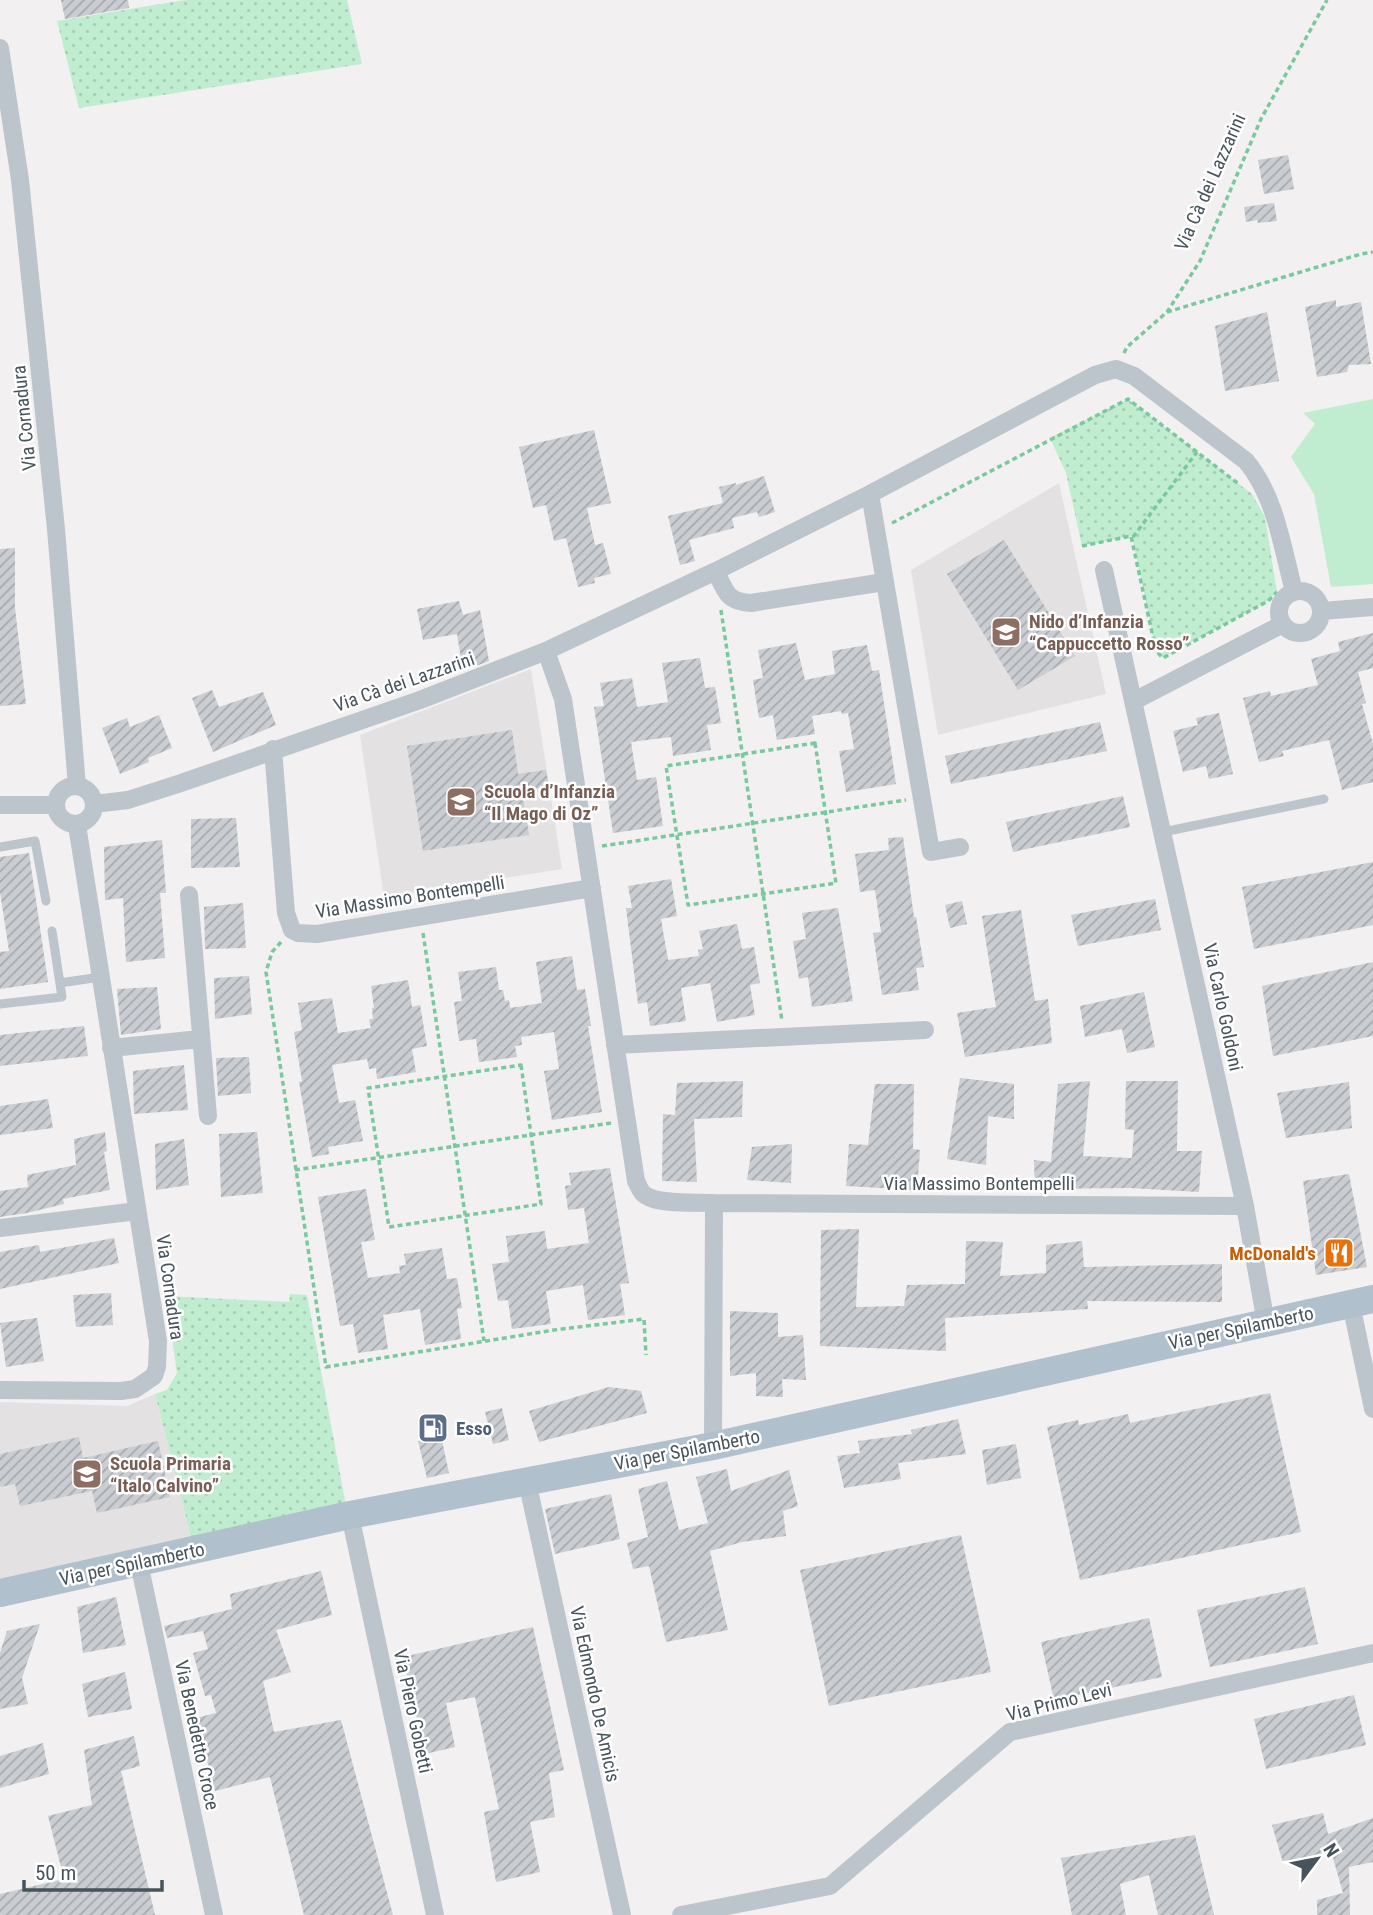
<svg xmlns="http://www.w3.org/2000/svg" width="1373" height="1915" font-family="'Roboto Condensed',sans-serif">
	<defs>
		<pattern id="park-dots" width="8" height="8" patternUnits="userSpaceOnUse" patternTransform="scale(1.75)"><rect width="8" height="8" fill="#c0edcf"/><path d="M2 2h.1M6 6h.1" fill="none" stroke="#a6cdb4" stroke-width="1.8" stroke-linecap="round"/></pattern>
		<pattern id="building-hatch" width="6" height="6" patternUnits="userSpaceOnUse" patternTransform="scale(1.75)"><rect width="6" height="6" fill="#cacdd2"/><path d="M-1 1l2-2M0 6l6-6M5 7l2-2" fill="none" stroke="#a6a9ae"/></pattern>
	</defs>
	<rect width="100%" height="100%" fill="#f2f0f0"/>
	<!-- education -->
	<path fill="#e3e1e1" d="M1059,483L1106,694L938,735L911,570Z
		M531,669L562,869L384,897L360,735Z
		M155,1394L192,1541L0,1584V1402L127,1406Z"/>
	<!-- green -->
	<path fill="#c0edcf" d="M1373,399V584L1331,587L1314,494L1291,457L1315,424L1303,413Z"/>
	<!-- park -->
	<path fill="url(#park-dots)" d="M185,0H347L362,64L79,108L57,21Z
		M1128,399L1252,494L1265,517L1277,592L1268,601L1163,658L1156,651L1132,536L1082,546L1066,473L1050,438Z
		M290,1294L307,1295L346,1506L192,1541L155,1394L167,1390L177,1373L166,1296L289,1302Z"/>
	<!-- building -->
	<path fill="url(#building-hatch)" d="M61,0H128L129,8L65,19Z
		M1288,155L1294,189L1264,194L1258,160Z
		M1274,203L1277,221L1258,223L1257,220L1246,222L1244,207Z
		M1336,300V307L1361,302L1371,364L1349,365L1347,372L1317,377L1305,307Z
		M1267,312L1279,381L1225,391L1215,326Z
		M594,430L611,503L587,508L595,545L603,543L611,574L594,578L595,583L578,587L566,538L554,541L546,505L533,508L519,447Z
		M764,476L775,512L759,517L757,512L732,518L734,528L689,540L695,561L680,565L668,516L723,503L719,487L736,483V485Z
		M1004,540L1075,656L1018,690L947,574Z
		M15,548V608L26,704L0,706V549Z
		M459,601L463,615L480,610L489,661L463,671L457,634L423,640L417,609Z
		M1373,633V668L1358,672L1366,703L1362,704L1373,744V782L1342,790L1329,740L1282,751L1284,756L1259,762L1243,698L1270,691L1271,696L1318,685L1311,659L1340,651L1338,642Z
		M796,643L805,680L835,674L832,651L867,645L872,671L879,670L896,784L846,792L839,751L854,749L848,713L842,714L841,711L812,716L815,734L777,740L773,715L759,718L753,680L763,678L758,650Z
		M700,658L705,688L715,687L721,723L707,725L711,750L673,756L671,737L631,742L637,780L656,777L663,826L613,833L594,707L604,706L600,683L632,678L637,707L668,702L662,663Z
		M212,690L219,707L263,692L276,725L213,752L192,698Z
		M1219,713L1233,774L1209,779L1206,766L1183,772L1173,731L1198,725L1196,718Z
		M159,715L172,748L148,758L149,762L120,774L102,728L127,718L130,727Z
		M1100,722L1107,751L951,784L945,756Z
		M512,730L518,774L546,770L549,787L522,791L529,835L423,851L407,746Z
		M1123,796L1130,827L1013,852L1006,822Z
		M236,818L240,867L191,868V819Z
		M903,837L914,917H916L924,967L916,968L919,990L882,995L873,933L881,932L875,890L860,892L855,854L889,850L888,838Z
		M162,840L166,893H160L165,958L126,962L123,898L105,900L104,847Z
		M29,853L48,982L0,989V952L9,951L0,892V857Z
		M1373,862V925L1254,949L1242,887Z
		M671,879L677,916L661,919L668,960L699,956L698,950L703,949L699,931L737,924L742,949L754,947L760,983L750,985L755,1015L717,1022L710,983L681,988L686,1021L650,1026L647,1002L638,1004L626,908H632L628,886Z
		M1155,899L1161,930L1078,946L1071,915Z
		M962,901L967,924L950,928L945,905Z
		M243,903L246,948L205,949L204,907Z
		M838,908L853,1001L812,1007L808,977L799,979L793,941L806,939L802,913Z
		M1021,910L1035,1001L1048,999L1052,1043L965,1057L957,1013L996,1007L982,916Z
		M572,956L577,990L585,989L591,1026H588L602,1112L552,1120L544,1071L559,1069L554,1032L521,1037L522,1045L515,1046L517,1057L479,1062L476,1039L459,1041L454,1002L462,1001L458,972L496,967L499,990H503L505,1001L509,1000L510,1008L542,1003L536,962Z
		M1373,962V1036L1273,1056L1262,986Z
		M249,976L252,1014L215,1019L214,978Z
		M408,980L412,1007L420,1005L427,1046L412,1049L416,1072L377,1079L376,1068L369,1069L367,1059L332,1065L339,1103L355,1100L363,1141L328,1147L329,1154L312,1157L299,1082L302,1081L294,1032L302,1030L298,1003L332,998L338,1033L371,1028L369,1019H373L372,1008H374L371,986Z
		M157,987L161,1029L121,1035L117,989Z
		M1144,992L1155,1047L1127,1053L1122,1029L1085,1037L1080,1006Z
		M84,1026L88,1056L0,1066V1035Z
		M249,1057L251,1093L218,1096L216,1058Z
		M184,1065L188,1110L134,1114L133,1071Z
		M960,1078L1014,1084V1119L988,1116L986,1165L947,1159Z
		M743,1081L742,1117L694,1119L697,1182L662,1181L663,1114L675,1115L677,1083Z
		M1090,1081L1083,1156L1132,1158L1134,1130L1125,1129L1126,1081H1178L1177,1151H1202L1199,1192L1130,1188L1035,1189L1034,1160L1051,1162L1058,1084Z
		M1349,1082L1352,1128L1286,1138L1277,1093Z
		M875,1084H914L913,1149L920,1150L917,1190L846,1186L849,1144L868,1145Z
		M48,1099L53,1128L0,1135V1106Z
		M105,1132L107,1151L104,1152L110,1190L63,1199L64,1204L27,1213L0,1217V1191L28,1187L27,1175L76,1165L74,1139Z
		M257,1132L263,1193L221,1197L219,1134Z
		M184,1139L189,1185L156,1190L155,1144Z
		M792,1144L791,1183L747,1180L752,1147Z
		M610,1168L629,1283L620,1284L625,1315L588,1320L583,1285L546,1291L551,1324L512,1329L508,1300L498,1301L492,1264L509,1262L506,1236L545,1231L547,1249L589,1243L584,1208L568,1210L565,1186L571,1185L569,1173Z
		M1349,1174L1367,1267L1316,1275L1303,1181Z
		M366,1189L375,1240L361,1242L368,1278L400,1273L399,1266L406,1265L404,1254L442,1248L447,1279L457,1278L462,1308L457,1309L461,1339L425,1345L420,1309L383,1315L388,1349L358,1353L353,1324L340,1326L318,1197Z
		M859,1229L856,1307L904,1306L907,1285L965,1284L966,1241L1003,1242L1000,1276L1046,1273V1245L1082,1241L1084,1267L1222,1264V1302L1087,1301L1088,1309L945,1318L946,1351L820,1346L821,1230Z
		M114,1238L119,1263L0,1289V1252L39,1245L40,1252Z
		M111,1293L113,1325L76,1327L73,1295Z
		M730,1311L778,1313V1337L803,1335L806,1380L782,1379L783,1397L756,1396V1373L730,1376Z
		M37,1318L44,1361L6,1367L0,1323Z
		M609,1387L641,1391L647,1413L539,1442L529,1411Z
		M1270,1393L1301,1532L1080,1580L1047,1427L1078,1420L1079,1425L1128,1414L1130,1423Z
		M502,1408L509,1440L493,1444L485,1412Z
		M958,1419L966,1454L898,1463L901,1479L844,1488L837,1456L860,1453L858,1441L912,1434L911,1430Z
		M441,1436L449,1473L427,1478L418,1441Z
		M79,1437L83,1458L158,1441L170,1497L97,1513L92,1491L20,1506L15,1484L0,1487V1454Z
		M1016,1444L1021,1478L987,1485L982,1450Z
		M727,1469L731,1491L789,1470L798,1506L783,1511L786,1536L742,1542L710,1551L728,1630L666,1642L649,1566L633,1569L627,1543L648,1537L638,1489L667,1481L679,1530L708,1523L696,1477Z
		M611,1494L620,1539L555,1554L545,1509Z
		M961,1535L991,1672L829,1706L800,1570Z
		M321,1571L332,1615L276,1630L291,1672L263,1681L274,1732L341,1720L393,1915H304L270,1777L215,1791L196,1718L216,1713L211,1695L205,1696L193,1653L208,1649L203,1631L167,1638L164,1626L232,1609L230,1594Z
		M1305,1587L1318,1644L1210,1667L1197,1610Z
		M116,1597L126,1645L83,1653L77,1607Z
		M1149,1618L1162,1677L1054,1700L1041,1642Z
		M40,1624L22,1678L28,1704L0,1709V1653L7,1631Z
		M533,1627L564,1770L549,1773L555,1817L530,1822L540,1872L496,1882L484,1812L499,1809L475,1697L446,1703L455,1747L425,1754L403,1657Z
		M125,1672L132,1709L88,1717L82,1684Z
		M1354,1695L1366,1745L1266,1769L1254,1719Z
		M134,1736L140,1766L121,1771L155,1915H0V1894L64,1879L48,1816L92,1805L84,1750Z
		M43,1743L49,1774L0,1788V1756Z
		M1323,1813L1328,1834L1373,1818V1862L1349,1867L1350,1915H1317V1900L1343,1893L1331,1851L1283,1863L1272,1825Z
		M1195,1835L1214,1915H1158L1149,1875L1120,1884L1126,1915H1072L1061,1858Z"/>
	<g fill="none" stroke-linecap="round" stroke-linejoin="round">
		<!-- path -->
		<path stroke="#7ac99e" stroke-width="3.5" stroke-dasharray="5 3.5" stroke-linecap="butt" d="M1167,312L1361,254L1373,252
			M1124,353L1127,347L1167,312L1200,261L1261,119L1327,0
			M892,523L1128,399L1240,485
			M1133,537L1197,452
			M1082,546L1131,536L1156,651L1163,658L1268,601L1277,592
			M721,610L782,1021
			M815,743L836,883L688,905L666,766Z
			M602,846L906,800
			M423,933L484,1341
			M281,942L272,952L266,972L326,1367L554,1330L644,1319L646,1355
			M521,1065L541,1204L389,1227L368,1088Z
			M295,1170L611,1123"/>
		<!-- lane -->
		<path stroke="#bcc5cc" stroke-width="9" d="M1163,832L1324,799
			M0,847L35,841L46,901
			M60,983L100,977
			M0,1004L62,997L52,931"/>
		<!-- street -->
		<path stroke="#bcc5cc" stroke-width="18" d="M0,48L20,180L56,529L77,786
			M870,494L931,852L960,847
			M1104,570L1245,1206L1266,1323
			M716,571C725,591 727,602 751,603L884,582
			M1279 612a21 21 0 1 1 42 0a21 21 0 1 1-42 0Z
			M1322,611L1373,607
			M546,651L563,699L636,1181C639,1186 640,1192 645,1195C658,1205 697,1202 714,1203L1245,1206
			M1134,701L1283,624
			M273,749L286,913L292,930L298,933L317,934L592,888
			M56 805a19 19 0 1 1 38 0a19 19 0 1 1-38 0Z
			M94,804L128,800L181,783L420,700L546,651L716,571L870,494L1095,375L1116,369L1134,376L1246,461C1276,497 1282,547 1294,591
			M0,805H55
			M189,895L208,1116
			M615,1045L925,1030
			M111,1048L200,1039
			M0,1228L137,1211
			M1351,1304L1373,1409
			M0,1390L121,1391L135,1389L154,1376L157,1367L158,1341L77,825
			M713,1446L714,1203
			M527,1481L622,1915
			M350,1515L435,1915
			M139,1563L214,1915
			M681,1915L830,1886L1010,1732L1373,1653"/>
		<!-- primary -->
		<path stroke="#b1c0cd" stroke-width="28" d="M0,1593L350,1515L713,1446L1373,1299"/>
	</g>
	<!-- icons -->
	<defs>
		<g id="school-square" transform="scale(1.575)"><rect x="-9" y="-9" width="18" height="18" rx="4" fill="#8d6e63" stroke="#fff"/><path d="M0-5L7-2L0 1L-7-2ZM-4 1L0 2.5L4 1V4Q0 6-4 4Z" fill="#fff"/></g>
		<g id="restaurant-square" transform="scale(1.575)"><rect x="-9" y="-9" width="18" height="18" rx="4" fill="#e8710a" stroke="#fff"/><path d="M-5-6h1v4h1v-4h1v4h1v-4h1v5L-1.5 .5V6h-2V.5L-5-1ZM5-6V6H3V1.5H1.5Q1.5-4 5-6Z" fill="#fff"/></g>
		<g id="fuel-square" transform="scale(1.575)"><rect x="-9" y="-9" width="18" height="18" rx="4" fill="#5c6f8a" stroke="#fff"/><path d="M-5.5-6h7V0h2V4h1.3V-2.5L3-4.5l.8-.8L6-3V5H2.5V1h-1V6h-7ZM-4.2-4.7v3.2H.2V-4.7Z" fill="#fff"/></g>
	</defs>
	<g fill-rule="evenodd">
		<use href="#school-square" x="1006" y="632"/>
		<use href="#school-square" x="461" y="802"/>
		<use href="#restaurant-square" x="1339" y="1253"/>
		<use href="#fuel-square" x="433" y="1428"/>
		<use href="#school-square" x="87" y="1474"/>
	</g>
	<g text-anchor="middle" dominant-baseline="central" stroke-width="5" stroke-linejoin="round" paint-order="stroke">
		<!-- street labels -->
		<g font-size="19" fill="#48545c" stroke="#fff">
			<text transform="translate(1210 182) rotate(-66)">Via Cà dei Lazzarini</text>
			<text transform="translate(24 418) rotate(-96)">Via Cornadura</text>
			<text transform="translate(404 682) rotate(-19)">Via Cà dei Lazzarini</text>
			<text transform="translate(410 897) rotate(-9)">Via Massimo Bontempelli</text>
			<text transform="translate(1223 1007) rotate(78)">Via Carlo Goldoni</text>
			<text x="979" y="1183">Via Massimo Bontempelli</text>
			<text transform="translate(170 1287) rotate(82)">Via Cornadura</text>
			<text transform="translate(1241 1328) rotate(-12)">Via per Spilamberto</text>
			<text transform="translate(687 1450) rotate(-11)">Via per Spilamberto</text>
			<text transform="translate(132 1564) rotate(-12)">Via per Spilamberto</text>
			<text transform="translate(595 1694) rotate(78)">Via Edmondo De Amicis</text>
			<text transform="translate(1059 1702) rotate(-14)">Via Primo Levi</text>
			<text transform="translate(413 1711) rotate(78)">Via Piero Gobetti</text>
			<text transform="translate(197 1735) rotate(78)">Via Benedetto Croce</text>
		</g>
		<!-- education labels -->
		<g font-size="19" font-weight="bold" fill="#785e54" stroke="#fff" text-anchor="start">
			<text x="1029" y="621">Nido d’Infanzia<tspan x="1029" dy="22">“Cappuccetto Rosso”</tspan></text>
			<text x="484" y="791">Scuola d’Infanzia<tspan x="484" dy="22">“Il Mago di Oz”</tspan></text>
			<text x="110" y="1463">Scuola Primaria<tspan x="110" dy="22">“Italo Calvino”</tspan></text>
		</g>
		<!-- food labels -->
		<g font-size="19" font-weight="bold" fill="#c56008" stroke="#fff" text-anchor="end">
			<text x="1316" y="1253">McDonald's</text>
		</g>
		<!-- service labels -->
		<g font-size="19" font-weight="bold" fill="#4e5e75" stroke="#fff" text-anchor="start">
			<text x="456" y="1428">Esso</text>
		</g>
	</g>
	<!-- north arrow -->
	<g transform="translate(1317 1859) rotate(58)" stroke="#ffffff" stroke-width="5" paint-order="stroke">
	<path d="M0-5L12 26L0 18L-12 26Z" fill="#48545c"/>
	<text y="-10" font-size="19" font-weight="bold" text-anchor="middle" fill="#48545c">N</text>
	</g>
	<!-- scale -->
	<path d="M24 1880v10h138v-10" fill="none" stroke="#48545c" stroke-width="3.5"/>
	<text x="35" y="1880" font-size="21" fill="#48545c" stroke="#ffffff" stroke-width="5" paint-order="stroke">50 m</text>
</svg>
